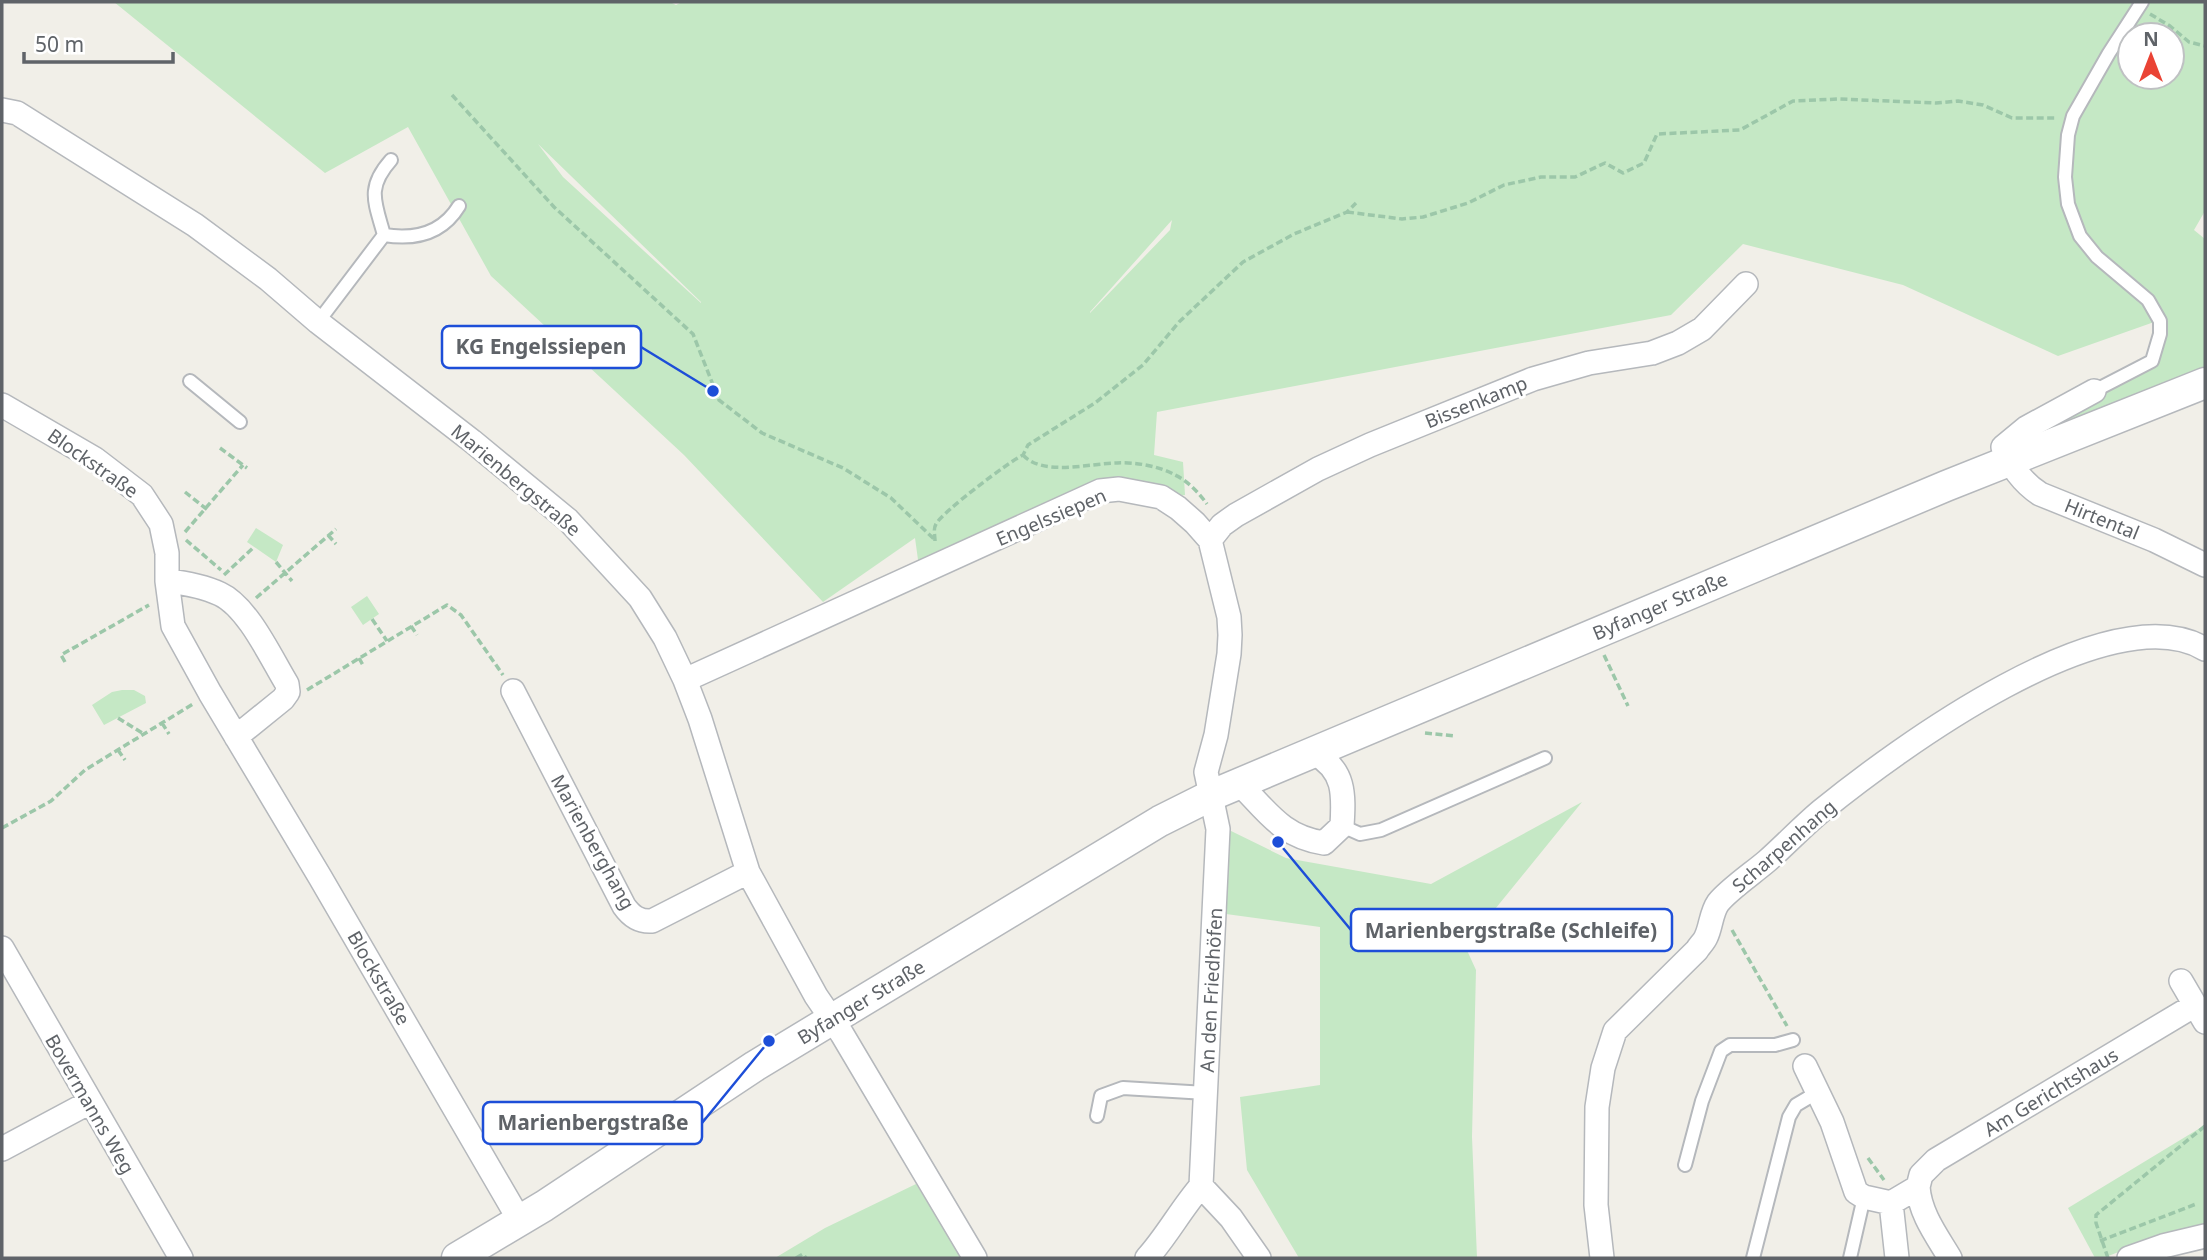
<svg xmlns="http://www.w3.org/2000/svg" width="2207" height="1260" font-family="'Noto Sans',sans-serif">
	<rect width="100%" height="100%" fill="#f1efe8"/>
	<!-- green -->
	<path fill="#c5e8c5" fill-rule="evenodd" d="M114,2H670L676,5L682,2H2205V211L2194,230L2205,239V382L2101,422L2023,444C2056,423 2089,402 2122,381C2131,376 2148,369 2153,361C2160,351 2166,331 2164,319C2159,294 2090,256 2075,221C2066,197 2064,150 2073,126C2079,107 2092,91 2099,74L2081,91L2067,125L2063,176L2066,204L2078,237L2115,279L2145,301L2157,321L2058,356L1903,285L1743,244L1671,315L1157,412L1154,455L1183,462L1185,495L1169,497L1093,489L919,567L915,538L823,602L684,455L491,276L408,127L325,173ZM2130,35H2172V77H2130ZM538,144L701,302V303L563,177ZM1172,220L1170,230L1090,313V312Z
		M256,528L283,545L276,562L247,542Z
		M367,596L379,614L363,625L351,607Z
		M122,690H134L145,696L146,703L104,725L92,705L112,692Z
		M1582,802L1465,946L1476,970L1472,1137L1477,1258H1299L1247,1170L1240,1097L1320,1085V927L1226,914L1229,830L1286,858L1431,884Z
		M2205,1125V1226L2160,1236L2103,1258H2095L2068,1208Z
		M916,1184L963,1258H775L825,1228Z"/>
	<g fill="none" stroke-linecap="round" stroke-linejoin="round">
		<!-- service casing -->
		<g stroke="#b5b8bc" stroke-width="16">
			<path id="service" d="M384,235C415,240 442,234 459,206
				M318,322L384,235C375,202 366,188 391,160
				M190,381L240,422
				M2094,391L2152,361L2160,334V321L2148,300L2097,257L2080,236L2068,204L2065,177L2068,135L2073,116L2109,53L2142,2
				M1342,826L1360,834L1381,830L1545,758
				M1097,1116L1101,1096L1123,1088L1206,1093
				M1685,1165L1702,1101L1721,1051L1730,1045H1775L1793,1040
				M1753,1258L1789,1117L1796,1105L1818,1092
				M1850,1258L1864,1197"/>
		</g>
		<!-- minor casing -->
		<g stroke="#b5b8bc" stroke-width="26">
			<path id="minor" d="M2,110L17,113L195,225L268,279L318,322L472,441L568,520L640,598L665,638L685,680L700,719L748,872L816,996L842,1034L975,1258
				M2094,391L2026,428L2003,447C2010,465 2023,483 2040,494L2154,540L2205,565
				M2,405L95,459L142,495L161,524L167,553V581L173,626L210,693L320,877L520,1221
				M1210,540L1222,525L1236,515L1318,469L1370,445L1533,379L1589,363L1652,353L1678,343L1702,329L1746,284
				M167,581C185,583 203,586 220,594C248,607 271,658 287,684L288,692L283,699L236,737
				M685,680L1100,491L1119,489L1161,497L1178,508L1195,523L1210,540L1229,617L1230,635L1229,654L1216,735L1206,772L1218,829L1201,1186C1181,1209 1167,1236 1147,1258
				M513,691L624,906C631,916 639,922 652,921L748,872
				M1239,783C1267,811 1282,837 1324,843L1342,826C1344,794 1345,770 1314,753
				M2,948L181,1258
				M2181,981L2205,1022
				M1805,1066L1832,1122L1856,1192L1864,1197L1891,1203L1918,1187C1920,1214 1937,1236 1950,1258
				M2,1149L90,1102
				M1201,1186L1231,1218L1259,1258
				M1918,1187L1921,1175L1936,1160L2195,1005
				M1891,1203L1897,1258
				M1602,1258L1596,1205L1597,1107L1603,1068L1615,1031L1697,950C1699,946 1704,942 1706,937C1711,927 1711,913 1718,903C1728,890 1753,873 1767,861C1785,845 1802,827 1821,811C1895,751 2109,592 2205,649
				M2129,1258L2163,1246L2205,1236"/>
		</g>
		<!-- tertiary casing -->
		<g stroke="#b5b8bc" stroke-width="33">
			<path id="tertiary" d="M457,1258L544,1206L755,1066L1160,821L1212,795L1946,486L2205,383"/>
		</g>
		<!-- path -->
		<path stroke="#9cc7a9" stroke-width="3.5" stroke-dasharray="7 3.5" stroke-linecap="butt" d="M2150,14L2170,26L2189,42L2205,46
			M452,95L554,207L693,334L719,400L762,433L843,468L891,498L935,540
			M1347,212L1402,219L1423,217L1468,203L1504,185L1541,177H1575L1605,163L1623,173L1644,163L1657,134L1740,130L1793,101L1839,99L1936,103L1958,101L1983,105L2012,118H2055
			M220,448L247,468
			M1023,455C1043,477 1091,463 1117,463C1136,462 1159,466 1175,475C1188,481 1199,493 1207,504
			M185,492L209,511
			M185,532L243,465
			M328,535L336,544
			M186,540L221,570
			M935,541C935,535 933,529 936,524C942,512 1010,461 1023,455L1028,445L1095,403L1143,365L1179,322L1243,262L1294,234L1347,212L1356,203
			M276,562L292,581
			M224,575L254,547
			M256,598L336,529
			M372,619L387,641
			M411,626L417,635
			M1604,655L1628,706
			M359,658L364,667
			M65,662L61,655L149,605
			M307,690L447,605L461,615L503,675
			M118,718L144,734
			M162,723L169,734
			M1425,733L1455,736
			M118,750L125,760
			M2,828L51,801L85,770L193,704
			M1732,930L1787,1026
			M1868,1158L1884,1180
			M2100,1241L2196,1204
			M796,1258L803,1254L806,1258
			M2108,1258L2096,1223V1215L2205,1126"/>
		<!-- service -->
		<use href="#service" stroke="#fff" stroke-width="12"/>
		<!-- minor -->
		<use href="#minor" stroke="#fff" stroke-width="23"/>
		<!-- tertiary -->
		<use href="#tertiary" stroke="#fff" stroke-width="30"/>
	</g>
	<g text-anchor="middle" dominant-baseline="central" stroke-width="6" stroke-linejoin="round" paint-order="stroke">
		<!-- street labels -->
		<g font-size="19" fill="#5f6368" stroke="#fff">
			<text transform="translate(1476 402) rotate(-22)">Bissenkamp</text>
			<text transform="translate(93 463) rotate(35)">Blockstraße</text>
			<text transform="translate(516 480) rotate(40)">Marienbergstraße</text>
			<text transform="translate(1051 517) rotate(-23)">Engelssiepen</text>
			<text transform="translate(2102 519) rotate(22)">Hirtental</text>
			<text transform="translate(1660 606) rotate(-23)">Byfanger Straße</text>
			<text transform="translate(593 842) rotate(61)">Marienberghang</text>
			<text transform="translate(1784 846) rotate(-41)">Scharpenhang</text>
			<text transform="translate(379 978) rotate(60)">Blockstraße</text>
			<text transform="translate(1211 990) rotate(-87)">An den Friedhöfen</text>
			<text transform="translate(861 1002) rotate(-31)">Byfanger Straße</text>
			<text transform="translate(2051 1092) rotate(-31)">Am Gerichtshaus</text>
			<text transform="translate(90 1104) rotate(60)">Bovermanns Weg</text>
		</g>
	</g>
	<!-- callouts -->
	<path fill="none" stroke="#1d4ed8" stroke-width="2.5" d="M713 391L641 347M1278 842L1351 930M769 1041L702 1123"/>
	<g fill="#1d4ed8" stroke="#fff" stroke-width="2.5">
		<circle cx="713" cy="391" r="7"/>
		<circle cx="1278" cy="842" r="7"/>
		<circle cx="769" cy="1041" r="7"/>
	</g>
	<g fill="#fff" stroke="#1d4ed8" stroke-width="2.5">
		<rect x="442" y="326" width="199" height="42" rx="7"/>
		<rect x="1351" y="909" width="321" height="42" rx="7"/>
		<rect x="483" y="1102" width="219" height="42" rx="7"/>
	</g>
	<g font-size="21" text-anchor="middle" font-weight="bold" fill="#5f6368">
		<text x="541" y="354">KG Engelssiepen</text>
		<text x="1511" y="938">Marienbergstraße (Schleife)</text>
		<text x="593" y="1130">Marienbergstraße</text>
	</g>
	<!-- border -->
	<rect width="2207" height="1260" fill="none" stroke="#5f6368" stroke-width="7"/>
	<!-- north arrow -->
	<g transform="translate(2151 56)"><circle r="33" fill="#ffffff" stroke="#bfc1c3" stroke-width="2"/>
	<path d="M0-5L12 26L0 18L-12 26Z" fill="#ea4335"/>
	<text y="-10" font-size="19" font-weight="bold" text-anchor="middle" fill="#5f6368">N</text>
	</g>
	<!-- scale -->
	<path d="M24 52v10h149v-10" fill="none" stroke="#5f6368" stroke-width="3.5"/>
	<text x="35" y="52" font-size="21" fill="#5f6368" stroke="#ffffff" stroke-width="5" paint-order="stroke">50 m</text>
</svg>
